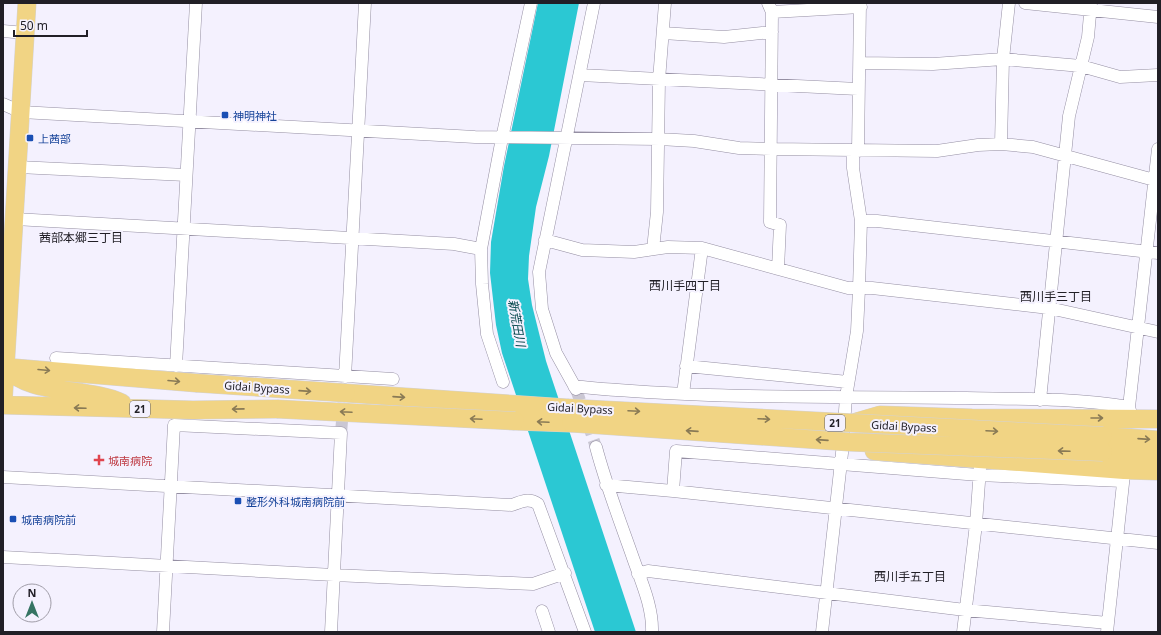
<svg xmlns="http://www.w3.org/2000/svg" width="1161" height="635" font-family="'Noto Sans','Noto Sans JP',sans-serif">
	<rect width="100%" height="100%" fill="#f4f1fe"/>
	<!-- water -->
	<path fill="#2bc8d3" d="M538,3H579L549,156L536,207L529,256L528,279L532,305L546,361L636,632H595L502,353L496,325L490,273L491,242L504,166Z"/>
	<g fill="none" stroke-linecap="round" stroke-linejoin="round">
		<!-- minor-tunnel -->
		<path stroke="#cac7d3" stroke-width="12" stroke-dasharray="12 6" stroke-linecap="butt" d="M576,389L596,447
			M341,433L345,386"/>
		<!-- minor casing -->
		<g stroke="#958fa3" stroke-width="13">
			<path id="minor" d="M768,3L772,12L770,222L780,225L778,269
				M1025,3L1158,17
				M772,12L861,7
				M3,31L25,33
				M663,33L724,37L772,32
				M860,63L933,64L1003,59L1081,66L1120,77L1158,75
				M580,75L858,89
				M3,104L21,112L475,137L659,139L694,141L739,148L772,149L937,151L978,145L1001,144L1033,147L1158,181
				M1001,144L1003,59L1009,3
				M858,151L860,3
				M18,167L186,175
				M15,219L454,244L481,249
				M861,221H877L1158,253
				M545,240L582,250L634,252L668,247L702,248L848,288H872L1049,308L1158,332
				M653,249L657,212L659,80L665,3
				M56,358L393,379
				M176,366L196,3
				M686,366L848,382
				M345,377L365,3
				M503,382L487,334L482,284L481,249L502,138L531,3
				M574,386C604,390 634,391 665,393C765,399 865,396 966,398C1020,399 1076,398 1129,407
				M576,389L556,353L542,309L539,272L594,3
				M683,394L702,248
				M1040,400L1069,116L1088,37L1091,3
				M1131,414L1129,407L1158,149
				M596,447C606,485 620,521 633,558C641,581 653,607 652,632
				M3,477L512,505C522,501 529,498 538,504L585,632
				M606,485L673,491L1158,543
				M673,491L676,451L979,475L1123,481
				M3,557L334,575L533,584L565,573
				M638,574L648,571L965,610L1108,623
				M542,611L549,632
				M163,632L174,425L341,433L331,632
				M822,632L842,453L846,397L857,331L859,289L861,221L853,168V151
				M963,632L976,524L980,468
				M1107,632L1124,474"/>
		</g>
		<!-- highway casing -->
		<g stroke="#d3d2d4" stroke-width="19">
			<path id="highway" d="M3,367L196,383
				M6,367C25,395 90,387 122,403
				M346,393L567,408
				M3,405L27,3
				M3,405L193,410L277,409
				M515,421L571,423
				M856,422L880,415L972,418L1158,419
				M1103,436L1158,440
				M874,451L1124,470L1158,471
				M1103,452L1158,456"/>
		</g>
		<!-- minor -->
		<use href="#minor" stroke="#fff" stroke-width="12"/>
		<!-- highway -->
		<use href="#highway" stroke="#f1d484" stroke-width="18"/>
		<!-- highway-bridge casing -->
		<g stroke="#d3d2d4" stroke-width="19" stroke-linecap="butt">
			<path id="highway-bridge" d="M196,383L346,393
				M567,408L1103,436
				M277,409L515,421
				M571,423L849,442L1103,452"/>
		</g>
		<!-- highway-bridge -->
		<use href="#highway-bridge" stroke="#f1d484" stroke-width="18"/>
	</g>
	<!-- one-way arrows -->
	<defs><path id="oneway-shaft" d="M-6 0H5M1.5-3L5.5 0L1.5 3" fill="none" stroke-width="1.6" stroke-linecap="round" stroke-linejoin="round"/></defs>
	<g stroke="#897a55">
		<use href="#oneway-shaft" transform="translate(44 370) rotate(5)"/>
		<use href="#oneway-shaft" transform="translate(174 381) rotate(5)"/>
		<use href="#oneway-shaft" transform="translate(305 391) rotate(4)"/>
		<use href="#oneway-shaft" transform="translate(399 397) rotate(4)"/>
		<use href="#oneway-shaft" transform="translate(80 408) rotate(-178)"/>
		<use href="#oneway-shaft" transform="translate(238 409) rotate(179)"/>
		<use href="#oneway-shaft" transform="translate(634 411) rotate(3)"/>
		<use href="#oneway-shaft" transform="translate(346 412) rotate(-177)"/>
		<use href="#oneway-shaft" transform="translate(1097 418)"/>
		<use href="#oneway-shaft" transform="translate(476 419) rotate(-177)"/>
		<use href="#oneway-shaft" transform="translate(764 419) rotate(3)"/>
		<use href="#oneway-shaft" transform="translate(543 422) rotate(-177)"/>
		<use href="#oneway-shaft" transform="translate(692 431) rotate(-176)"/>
		<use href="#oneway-shaft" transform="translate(992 431) rotate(3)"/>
		<use href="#oneway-shaft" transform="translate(1144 439) rotate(4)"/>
		<use href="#oneway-shaft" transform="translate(822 440) rotate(-176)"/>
		<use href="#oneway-shaft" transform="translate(1064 451) rotate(-178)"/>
	</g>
	<!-- markers -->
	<g fill="#1a4fb4" stroke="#f4f1fe" stroke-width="1.5">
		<rect x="221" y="111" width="8" height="8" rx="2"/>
		<rect x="26" y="134" width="8" height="8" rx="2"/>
		<rect x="234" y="497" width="8" height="8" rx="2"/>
		<rect x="9" y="515" width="8" height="8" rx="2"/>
	</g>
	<path fill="#e0444e" stroke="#f4f1fe" stroke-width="1.5" d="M97 454h4v4h4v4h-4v4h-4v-4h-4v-4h4z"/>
	<g text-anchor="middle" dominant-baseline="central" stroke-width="4" stroke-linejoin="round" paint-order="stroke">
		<!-- shield labels -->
		<g fill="#f4f1fe" stroke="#605e67" stroke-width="1">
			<rect x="130" y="401" width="20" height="16" rx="3"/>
			<rect x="825" y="415" width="20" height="16" rx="3"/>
		</g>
		<g font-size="10" font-weight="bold" fill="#211f26">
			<text x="140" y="409">21</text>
			<text x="835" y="423">21</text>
		</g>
		<!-- transit labels -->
		<g font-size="11" fill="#164399" stroke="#f4f1fe" text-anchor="start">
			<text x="233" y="115">神明神社</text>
			<text x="38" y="138">上茜部</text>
			<text x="246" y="501">整形外科城南病院前</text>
			<text x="21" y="519">城南病院前</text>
		</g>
		<!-- street labels -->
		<g font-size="11" fill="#211f26" stroke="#f4f1fe">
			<text transform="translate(257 387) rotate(4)">Gidai Bypass</text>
			<text transform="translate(580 408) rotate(3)">Gidai Bypass</text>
			<text transform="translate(904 426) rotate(3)">Gidai Bypass</text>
		</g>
		<!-- health labels -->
		<g font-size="11" fill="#be3a42" stroke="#f4f1fe" text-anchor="start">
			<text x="108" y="460">城南病院</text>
		</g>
		<!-- neighbourhood labels -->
		<g font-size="12" fill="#211f26" stroke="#f4f1fe">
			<text x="81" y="237">茜部本郷三丁目</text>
			<text x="685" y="285">西川手四丁目</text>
			<text x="1056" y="296">西川手三丁目</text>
			<text x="910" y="576">西川手五丁目</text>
		</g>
		<!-- water labels -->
		<g font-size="12" font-style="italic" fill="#00454a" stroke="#f4f1fe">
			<text transform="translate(517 323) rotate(80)">新荒田川</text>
		</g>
	</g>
	<!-- border -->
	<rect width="1161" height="635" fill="none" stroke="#211f26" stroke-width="8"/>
	<!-- north arrow -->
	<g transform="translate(32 603)"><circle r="19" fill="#f4f1fe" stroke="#a09da8"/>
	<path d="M0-3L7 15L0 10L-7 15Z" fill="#357463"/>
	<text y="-6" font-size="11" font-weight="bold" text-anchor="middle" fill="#211f26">N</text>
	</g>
	<!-- scale -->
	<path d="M14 30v6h73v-6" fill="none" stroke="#211f26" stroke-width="2"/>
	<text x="20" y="30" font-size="12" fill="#211f26" stroke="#f4f1fe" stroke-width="3" paint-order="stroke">50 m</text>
</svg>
